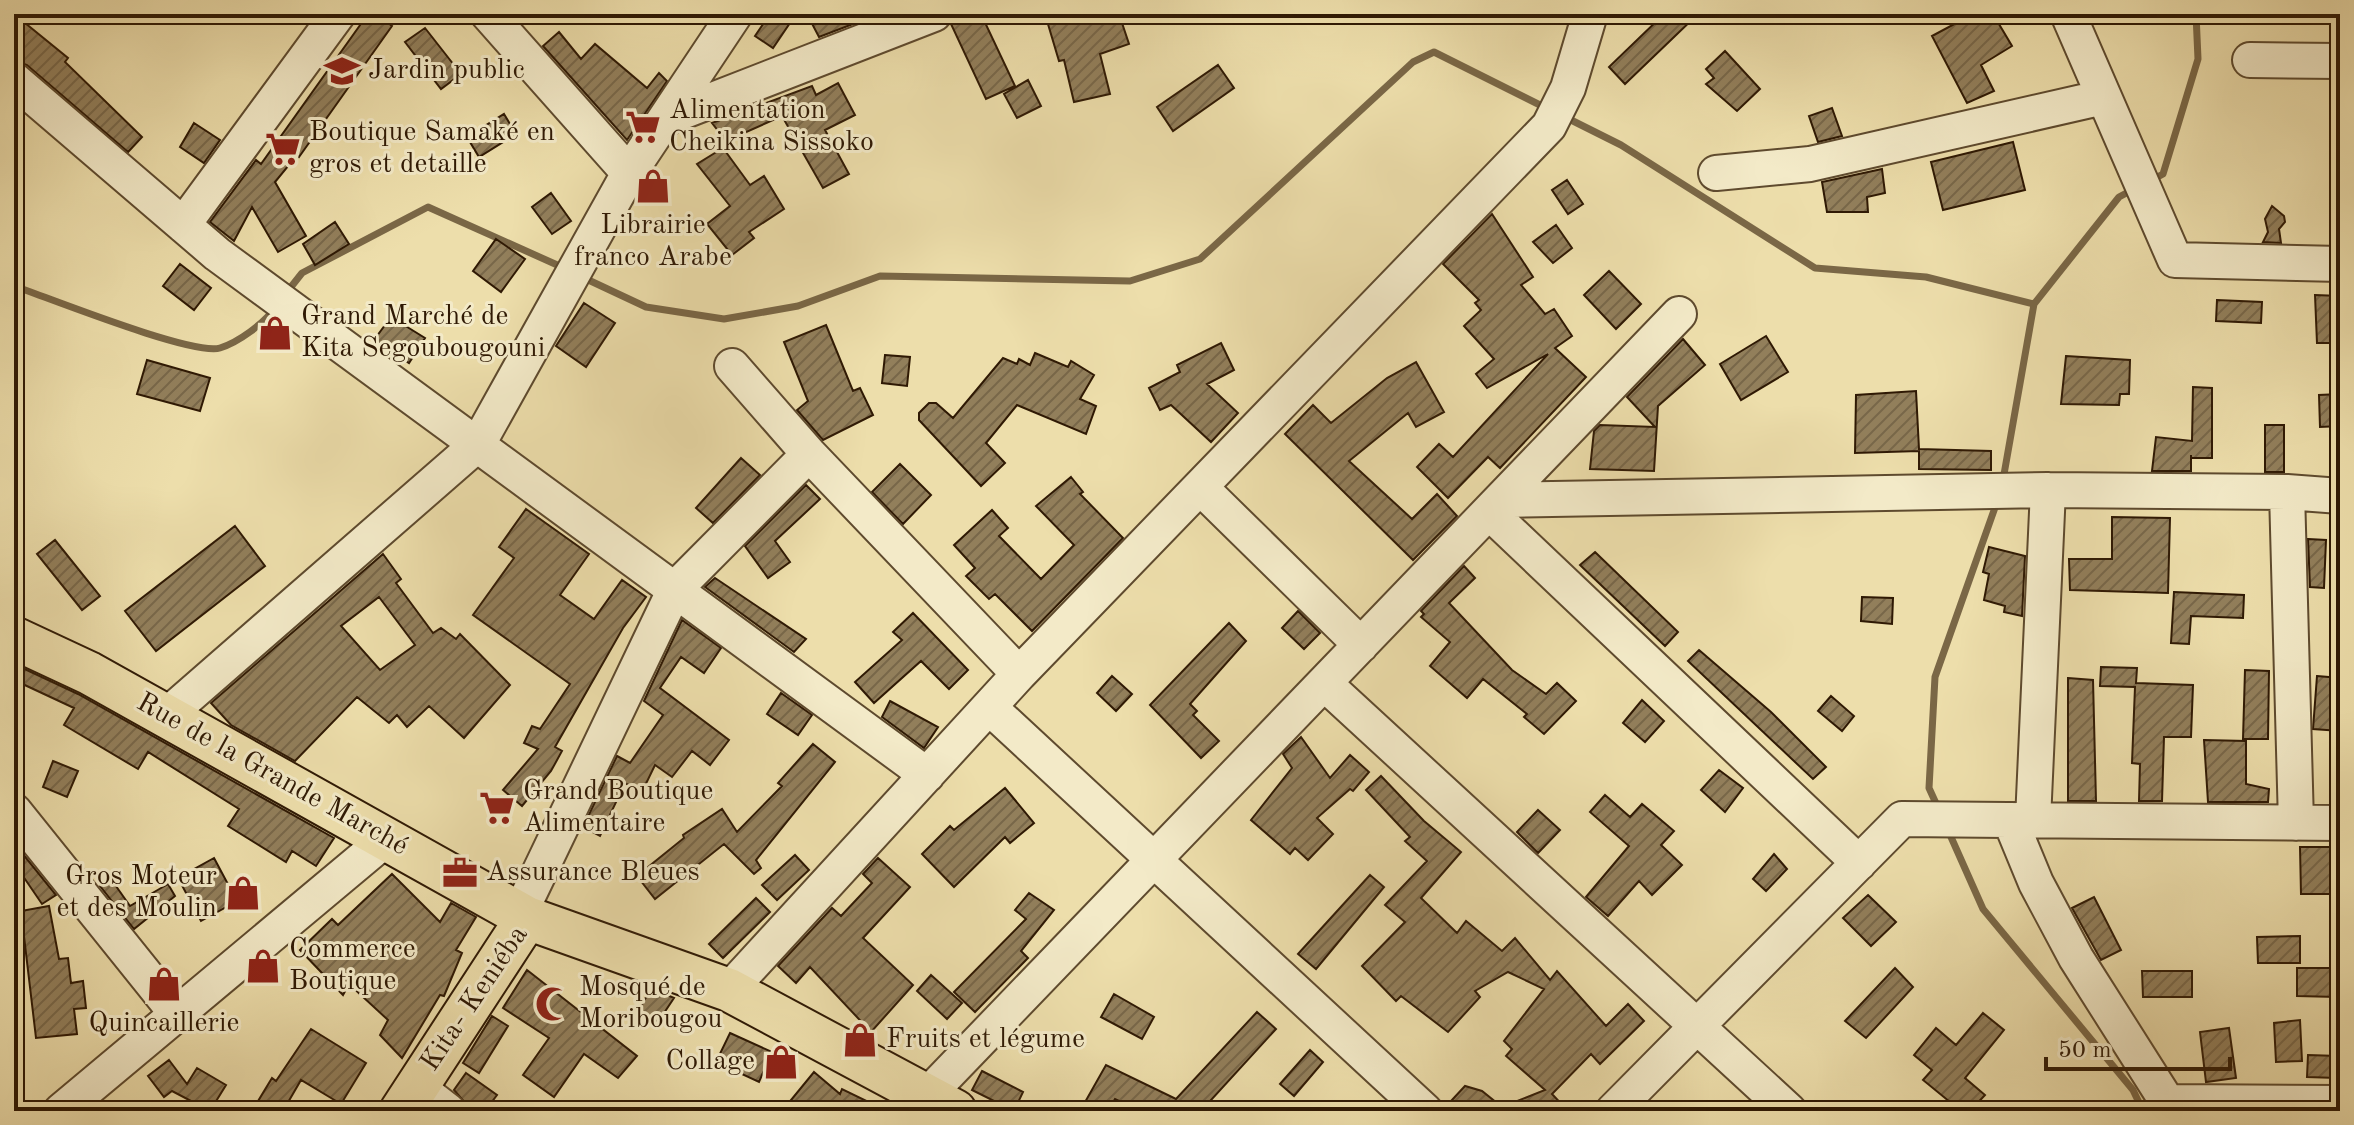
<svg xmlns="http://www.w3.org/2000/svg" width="2354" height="1125" font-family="'Old Standard TT',serif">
	<defs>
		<pattern id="building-hatch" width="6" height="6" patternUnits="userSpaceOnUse" patternTransform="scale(2)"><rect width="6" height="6" fill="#927f5b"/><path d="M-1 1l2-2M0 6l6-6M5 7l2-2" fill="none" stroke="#786749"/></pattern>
	</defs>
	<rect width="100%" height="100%" fill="#eddeab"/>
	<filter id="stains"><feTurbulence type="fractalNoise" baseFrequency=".0025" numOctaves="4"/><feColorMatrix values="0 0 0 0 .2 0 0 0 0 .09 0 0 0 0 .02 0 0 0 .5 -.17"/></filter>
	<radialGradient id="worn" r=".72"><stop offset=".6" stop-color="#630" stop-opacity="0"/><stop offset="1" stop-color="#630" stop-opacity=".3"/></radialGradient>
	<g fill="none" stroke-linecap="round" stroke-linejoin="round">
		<!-- stream -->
		<path stroke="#7a6746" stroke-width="7" d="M1563,116L1621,145L1815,268L1926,277L2034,304
			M2152,180L2163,174L2198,59L2196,14
			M582,277L646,307L724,319L798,306L880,276L1130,281L1200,259L1413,62L1434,52L1548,109
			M14,286C49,298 193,356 220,348C239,342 263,324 275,308
			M287,292L302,273L428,207L564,268
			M2003,480L2034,304L2119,197L2134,189
			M1939,810L1929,788L1935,677L1998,499
			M1947,828L1983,909L2133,1090L2143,1111"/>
	</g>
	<!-- building -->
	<path fill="url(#building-hatch)" stroke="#2f1904" stroke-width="2" fill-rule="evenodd" d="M14,14L68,58L65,62L142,137L128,152L27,65L14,60Z
		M368,14H377L392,26L299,157L297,155L275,182L306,236L278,252L252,207L234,241L210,222L256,160L261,164Z
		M770,14H796L773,48L755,36Z
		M807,14H879L819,37Z
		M954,14H981L1015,86L986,99L951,24Z
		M1045,14H1119L1129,44L1100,54L1110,94L1074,102L1064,60L1059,61Z
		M1664,14H1698L1625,84L1609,67Z
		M1973,14H1993L2012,46L1981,65L1994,91L1967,103L1932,36Z
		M425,28L461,74L441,89L405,42Z
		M559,32L581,59L595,44L647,88L659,73L667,81L627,140L543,46Z
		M1725,51L1760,89L1737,111L1706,84L1714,78L1706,69Z
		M1218,65L1234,88L1173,131L1157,107Z
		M1028,80L1041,106L1017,118L1004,94Z
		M838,83L855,115L825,130L849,174L823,188L782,116L726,141L712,123L812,86L816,95Z
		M1832,108L1842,136L1818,142L1809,116Z
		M504,114L516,134L479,157L467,137Z
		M194,123L220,140L204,163L180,147Z
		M2013,142L2025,190L1943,210L1931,162Z
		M723,148L750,185L764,176L784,209L749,232L754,238L732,255L707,224L730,206L697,164Z
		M1882,169L1885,193L1867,197L1868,212H1827L1822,182Z
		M1567,180L1583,204L1568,214L1552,190Z
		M551,193L571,221L552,234L532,207Z
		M2272,206L2284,216L2285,222L2279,229L2281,243L2263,242L2268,232L2265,219Z
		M1492,214L1533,277L1521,285L1545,314L1554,309L1572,336L1555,348L1586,377L1500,468L1488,457L1448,498L1417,467L1439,444L1453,457L1548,354L1487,388L1476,374L1494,359L1464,326L1481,310L1475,303L1479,300L1443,264Z
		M335,222L349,244L315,265L303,244Z
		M1556,225L1572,248L1553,263L1533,242Z
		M496,239L525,259L501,292L473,271Z
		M180,264L211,288L194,310L163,286Z
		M1609,271L1641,304L1616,329L1584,295Z
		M2315,295L2340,296V343H2317Z
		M2217,300L2262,302L2261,323L2216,321Z
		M584,303L615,323L586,367L556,346Z
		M391,317L425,338L409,363L374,340Z
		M826,325L853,391L860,388L873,415L823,440L797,410L808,401L784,342Z
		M1766,336L1788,372L1741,400L1720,364Z
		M1683,339L1705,365L1658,406L1654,471L1590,469L1594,431L1600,425L1655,427L1627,397Z
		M1221,343L1234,370L1207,384L1238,413L1211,442L1171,405L1160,410L1149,388L1180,372L1177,365Z
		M1035,353L1068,367L1071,361L1094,375L1080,399L1096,406L1086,434L1017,405L986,443L1005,463L981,486L919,420V413L929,403H936L953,418L1003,358L1017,364L1019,359L1030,365Z
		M885,355L910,357L907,386L882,383Z
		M2066,356L2130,360L2129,394H2120L2119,405L2061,404Z
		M147,360L210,378L200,411L137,394Z
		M1416,362L1444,412L1416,427L1408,413L1349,461L1412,519L1437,494L1457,516L1413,560L1285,434L1313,405L1331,423L1387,378Z
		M2193,387L2212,388V458H2191V455V471H2152L2156,437L2192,441Z
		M1916,391L1919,449L1991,451V470L1919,469V451L1855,453L1856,395Z
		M2340,394V426L2320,427L2319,395Z
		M2265,425H2284V472H2265Z
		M741,458L760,475L713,523L696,508Z
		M900,464L931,495L903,524L872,492Z
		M1071,477L1083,492L1080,494L1123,538L1032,631L995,594L989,599L966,576L975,568L954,545L992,510L1008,528L999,536L1041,579L1074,545L1036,506Z
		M806,485L820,499L775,541L790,562L768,578L745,546Z
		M526,509L589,554L560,595L594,619L622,580L646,597L623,628L555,747L562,751L551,771L522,806L503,790L538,749L524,743L532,726L540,729L570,684L473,615L514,558L499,547Z
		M2112,517L2170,518L2168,593L2070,590L2069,559H2112Z
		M235,526L265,566L156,651L125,611Z
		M2308,539L2326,540L2324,588L2310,587Z
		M55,540L100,596L82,610L37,554Z
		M1989,547L2025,556L2022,616L2004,612L2005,606L1984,600L1989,574L1983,572Z
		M1595,552L1678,632L1665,646L1580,565Z
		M383,554L401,579L396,583L433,633L441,628L456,639L460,634L510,685L464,738L429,706L407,727L397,715L389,723L357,697L295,761L231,725L211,703ZM379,597L415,645L380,670L341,626Z
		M1464,566L1475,578L1449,603L1512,670L1546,694L1557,683L1576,701L1544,734L1524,717L1527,714L1483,679L1467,698L1430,666L1450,642L1421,617L1424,614L1421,611Z
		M715,578L806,639L794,652L705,587Z
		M2174,592L2244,595L2243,618L2191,616L2189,644L2171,643Z
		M1862,597L1893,598L1892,624L1861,621Z
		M1298,611L1320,633L1304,649L1282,628Z
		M913,613L968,670L949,689L921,661L874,703L855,682L902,640L893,632Z
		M682,620L721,648L704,673L681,657L660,688L729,740L710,765L692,751L672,777L655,765L642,792L625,783L600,836L583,827L617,756L630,763L663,715L644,701Z
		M1229,623L1246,641L1190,704L1197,711L1193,715L1219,741L1201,758L1150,705Z
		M1699,650L1771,712L1826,767L1813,779L1688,661Z
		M14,664L78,694L334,838L316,866L292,851L286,862L228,826L239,809L148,752L138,769L64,725L74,708L14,680Z
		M2101,667L2137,668L2136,683L2193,685L2191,737H2164L2162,801H2139L2140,764L2132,763L2135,687L2100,686Z
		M2245,670L2269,671L2268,739H2243Z
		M1112,676L1132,694L1116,711L1097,693Z
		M2317,676L2340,678V731L2313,729Z
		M2068,678L2093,680L2096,801H2068Z
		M781,693L812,715L798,735L767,714Z
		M1831,696L1854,716L1842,731L1818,711Z
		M1642,700L1664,721L1645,742L1623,723Z
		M890,701L938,727L924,748L882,717Z
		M1301,737L1330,778L1350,755L1369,772L1353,791L1350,789L1317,818L1333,834L1308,860L1295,848L1290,854L1251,820L1292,768L1283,754Z
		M2204,740L2246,741V784L2269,789L2268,802H2208Z
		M813,744L835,762L756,860L761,868L754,874L724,844L655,899L637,876L684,838L683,835L722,809L737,832L782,786L778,783Z
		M53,761L78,771L67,797L43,787Z
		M1719,770L1743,788L1725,812L1701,790Z
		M1381,776L1424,821L1461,852L1421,898L1457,933L1466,921L1502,951L1515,938L1550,980L1557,971L1606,1026L1628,1004L1644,1021L1600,1064L1591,1054L1552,1094L1568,1111H1465L1452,1100L1465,1086L1482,1091L1502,1107L1545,1090L1506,1056L1512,1049L1504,1041L1544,989L1508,972L1475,991L1480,997L1448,1032L1401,996L1396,1001L1362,966L1405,922L1385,905L1427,861L1405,841L1410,837L1366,790Z
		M1005,788L1034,823L1010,843L1005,837L954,887L922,854L950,826L954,830Z
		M1605,795L1630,817L1642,804L1674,831L1661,845L1682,865L1652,895L1639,881L1608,916L1586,897L1629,846L1590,812Z
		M1538,810L1560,830L1538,853L1517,832Z
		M14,843L56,895L42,904L14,863Z
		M2300,847H2340V894H2301Z
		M1774,854L1787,869L1766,891L1753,879Z
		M795,855L809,870L777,900L762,885Z
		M214,858L237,901L201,921L178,878Z
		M878,858L910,887L863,938L913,985L871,1032L810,967L796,983L778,966L832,908L841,916L872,883L863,874Z
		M392,874L440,922L451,903L476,917L456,950L462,953L444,996L440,995L402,1058L380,1035L388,1020L349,984L343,995L300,950L332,919L338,925Z
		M1370,875L1384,887L1316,969L1298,954Z
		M111,879L130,906L168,884L175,896L134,929L100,886Z
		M1029,893L1054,910L1021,951L1028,958L975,1012L954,992L1026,919L1015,910Z
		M1868,895L1896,922L1871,946L1843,918Z
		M2094,897L2121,950L2101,960L2072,908Z
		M756,898L770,912L723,958L709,944Z
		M49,906L59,959L68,958L71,983L83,981L86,1008L74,1009L77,1034L36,1038L21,911Z
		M2300,936V963H2258L2257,937Z
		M1895,968L1913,987L1866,1038L1845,1021Z
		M2297,968H2337V997L2297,996Z
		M527,970L637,1056L618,1078L584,1054L554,1097L523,1075L549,1038L503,1008Z
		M2142,971H2192V997H2143Z
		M931,975L962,1003L947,1019L917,991Z
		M651,988L674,998L658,1022L639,1010Z
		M1114,994L1154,1017L1142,1039L1101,1017Z
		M1257,1012L1276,1029L1201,1111H1141L1115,1099L1108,1111H1080L1106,1065L1176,1099Z
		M1983,1013L2004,1030L1965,1078L1985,1095L1970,1111H1961L1923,1080L1932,1070L1914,1055L1936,1028L1956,1045Z
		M492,1016L508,1026L479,1073L463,1063Z
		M2300,1020L2302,1061L2276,1062L2274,1023Z
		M2229,1028L2236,1078L2206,1082L2200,1032Z
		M311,1029L366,1063L341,1104L301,1080L283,1111H252L272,1078L276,1081Z
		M730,1033L772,1052L759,1082L716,1062Z
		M1310,1050L1323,1062L1294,1096L1280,1084Z
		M2308,1055L2338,1056L2337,1078L2307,1077Z
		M169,1060L187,1084L197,1068L226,1085L210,1111L172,1091L164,1097L148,1076Z
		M982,1071L1023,1092L1014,1111L972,1090Z
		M814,1072L840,1094L842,1089L887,1111H782Z
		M466,1073L497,1095L485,1111H472L454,1090Z"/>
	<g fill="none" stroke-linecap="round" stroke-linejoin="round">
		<!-- minor casing -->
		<g stroke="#5e4a2e" stroke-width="38">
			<path id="minor" d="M488,14L629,173
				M2068,14L2175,260L2340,264
				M2250,60L2340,61
				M14,80L217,254L927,775
				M669,117L934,14
				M1716,173L1810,164L2104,97
				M183,225L338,14
				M732,366L809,454L1019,674
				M1200,487L1361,645
				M2287,492L2296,823
				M1501,500L2048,490L2287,492L2340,496
				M1489,512L1859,863
				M1324,683L1789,1111
				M989,707L1425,1111
				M166,716L478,444L629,173L735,14
				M14,811L177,1014
				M2010,820L2036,883L2076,958L2173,1111
				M2033,820L2048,490
				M519,915L675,589L809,454
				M729,990L1019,674L1549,126L1568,88L1590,14
				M417,1087L448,1111
				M2170,1102L2340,1103
				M61,1111L385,840
				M912,1111L1679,314
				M1613,1111L1902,819L2340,823"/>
		</g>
		<!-- major casing -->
		<g stroke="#2f1904" stroke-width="46">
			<path id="major" d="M14,638L89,673L527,918
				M401,1111L527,918L729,990L955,1111"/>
		</g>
		<!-- minor -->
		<use href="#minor" stroke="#f3eac8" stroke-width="34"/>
		<!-- major -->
		<use href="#major" stroke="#eddeab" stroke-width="42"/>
	</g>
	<!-- icons -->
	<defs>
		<g id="school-bare" transform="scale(2.76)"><path d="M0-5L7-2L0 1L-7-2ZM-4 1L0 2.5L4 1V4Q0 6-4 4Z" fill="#8f2418" stroke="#f3eac8" stroke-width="2.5" paint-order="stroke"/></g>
		<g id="supermarket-bare" transform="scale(2.76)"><path d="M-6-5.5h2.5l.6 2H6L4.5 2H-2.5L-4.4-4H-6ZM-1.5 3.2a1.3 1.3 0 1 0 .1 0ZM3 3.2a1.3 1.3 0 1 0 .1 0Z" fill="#8f2418" stroke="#f3eac8" stroke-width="2.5" paint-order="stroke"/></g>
		<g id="shop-bare" transform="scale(2.76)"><path d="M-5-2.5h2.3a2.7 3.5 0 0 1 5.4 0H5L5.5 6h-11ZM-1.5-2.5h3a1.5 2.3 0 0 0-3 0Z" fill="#8f2418" stroke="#f3eac8" stroke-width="2.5" paint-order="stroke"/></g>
		<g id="office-bare" transform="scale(2.76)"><path d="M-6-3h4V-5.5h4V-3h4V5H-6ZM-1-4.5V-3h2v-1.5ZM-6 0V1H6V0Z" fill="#8f2418" stroke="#f3eac8" stroke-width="2.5" paint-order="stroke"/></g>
		<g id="mosque-bare" transform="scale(2.76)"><path d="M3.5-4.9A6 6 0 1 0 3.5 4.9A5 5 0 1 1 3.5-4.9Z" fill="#8f2418" stroke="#f3eac8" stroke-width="2.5" paint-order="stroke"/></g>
	</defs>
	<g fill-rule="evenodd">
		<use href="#school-bare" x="342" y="71"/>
		<use href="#supermarket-bare" x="643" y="127"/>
		<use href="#supermarket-bare" x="283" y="149"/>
		<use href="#shop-bare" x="653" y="186"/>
		<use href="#shop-bare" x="275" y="333"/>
		<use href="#supermarket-bare" x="497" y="808"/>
		<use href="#office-bare" x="460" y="873"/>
		<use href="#shop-bare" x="243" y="893"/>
		<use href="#shop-bare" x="263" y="966"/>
		<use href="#shop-bare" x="164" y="984"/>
		<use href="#mosque-bare" x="553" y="1004"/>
		<use href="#shop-bare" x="860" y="1040"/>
		<use href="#shop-bare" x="781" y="1062"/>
	</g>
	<g text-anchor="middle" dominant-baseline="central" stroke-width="6" stroke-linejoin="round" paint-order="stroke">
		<!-- poi labels -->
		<g font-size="28" fill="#2f1904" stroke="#f3eac8" text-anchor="start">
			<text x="368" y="71">Jardin public</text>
			<text x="669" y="111">Alimentation<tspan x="669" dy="32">Cheikina Sissoko</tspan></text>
			<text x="309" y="133">Boutique Samaké en<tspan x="309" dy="32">gros et detaille</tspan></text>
			<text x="653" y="226" text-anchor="middle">Librairie<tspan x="653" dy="32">franco Arabe</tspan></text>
			<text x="301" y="317">Grand Marché de<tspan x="301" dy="32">Kita Segoubougouni</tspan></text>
			<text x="523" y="792">Grand Boutique<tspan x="523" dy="32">Alimentaire</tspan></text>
			<text x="486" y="873">Assurance Bleues</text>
			<text x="217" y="877" text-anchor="end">Gros Moteur<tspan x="217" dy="32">et des Moulin</tspan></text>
			<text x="289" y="950">Commerce<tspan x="289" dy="32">Boutique</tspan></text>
			<text x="579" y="988">Mosqué de<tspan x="579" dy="32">Moribougou</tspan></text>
			<text x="164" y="1024" text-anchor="middle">Quincaillerie</text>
			<text x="886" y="1040">Fruits et légume</text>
			<text x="755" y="1062" text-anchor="end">Collage</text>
		</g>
		<!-- street labels -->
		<g font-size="28" fill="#2f1904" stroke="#f3eac8">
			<text transform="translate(272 775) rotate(29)">Rue de la Grande Marché</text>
			<text transform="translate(475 999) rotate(-56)">Kita- Keniéba</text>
		</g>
	</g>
	<!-- margin -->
	<rect width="2354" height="1125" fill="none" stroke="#eddeab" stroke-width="48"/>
	<rect x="16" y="16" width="2322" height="1093" fill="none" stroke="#2f1904" stroke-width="4"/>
	<rect x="24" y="24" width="2306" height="1077" fill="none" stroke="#2f1904" stroke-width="2"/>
	<!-- scale -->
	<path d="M2046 1057v12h184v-12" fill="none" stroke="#2f1904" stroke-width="4"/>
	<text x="2058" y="1057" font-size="24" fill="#2f1904" stroke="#f3eac8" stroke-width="6" paint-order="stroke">50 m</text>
	<rect width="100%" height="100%" filter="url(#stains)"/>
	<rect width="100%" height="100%" fill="url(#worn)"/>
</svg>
